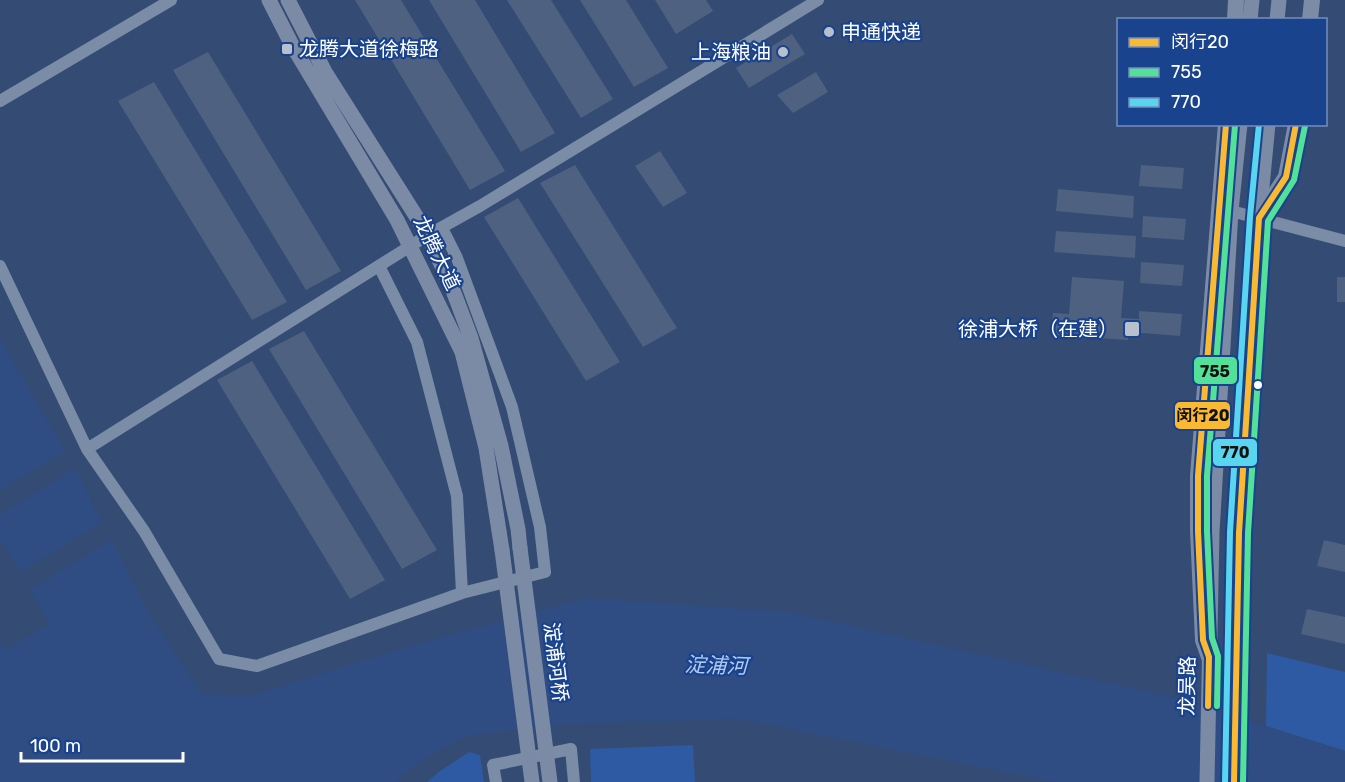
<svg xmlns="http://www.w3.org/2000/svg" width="1345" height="782" font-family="Rubik,'Noto Sans SC',sans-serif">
	<rect width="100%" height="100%" fill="#344b73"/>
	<!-- green -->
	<path fill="#2e5aa3" d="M1267,653L1345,672V751L1266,726Z
		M693,745L695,782H591L590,749Z
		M469,752L480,755L484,782H427L440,771Z"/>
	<!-- water -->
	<path fill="#2f4d82" d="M0,339L78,474L149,614L202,694L250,696L413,645L586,598L788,612L1168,696L1345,751V782H1054L739,719L566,724L471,735C444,744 417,763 395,782H0Z"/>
	<!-- pier -->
	<path fill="#344b73" d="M67,450L77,467L0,515V490Z
		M105,521L114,538L30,590L50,624L4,650L0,643V539L20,572Z"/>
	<!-- building -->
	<path fill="#4e6181" d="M355,0H401L505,171L470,190Z
		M429,0H475L555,133L521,152Z
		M507,0H551L613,99L581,118Z
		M580,0H626L668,68L634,87Z
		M655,0H706L713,11L676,34Z
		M792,34L805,54L749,88L736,68Z
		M208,52L341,271L306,290L173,70Z
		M816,72L828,92L793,113L777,95Z
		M154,82L287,302L252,320L118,101Z
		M660,151L687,193L663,207L635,166Z
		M575,165L677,328L643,347L540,183Z
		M1141,165L1184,168L1182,189L1139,186Z
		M1058,189L1134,196L1133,218L1056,211Z
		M518,198L620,362L586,381L484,217Z
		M1143,216L1186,219L1184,240L1142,237Z
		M1056,231L1136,236L1135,258L1054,252Z
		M1141,262L1184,265L1182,286L1140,283Z
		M1072,277L1124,281L1121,318L1139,319V311L1182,314L1180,336L1129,332L1128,340L1051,335L1053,313L1069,314Z
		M1337,277H1345V302H1337Z
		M304,331L437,550L402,569L269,349Z
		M252,361L385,580L350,599L217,380Z
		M1324,540L1345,545V572L1317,566Z
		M1307,609L1345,617V644L1301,634Z"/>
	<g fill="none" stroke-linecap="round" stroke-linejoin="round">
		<!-- minor -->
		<path stroke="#7b8ca7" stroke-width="12" d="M0,101L171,0
			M1231,211L1345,241
			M442,228L457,258L512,407L540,527L545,572L462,593
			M0,266L87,449L144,531L219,659L257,666L462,593L457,496L417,342L379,266
			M87,449L428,235L480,206L818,0
			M496,782L493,765L571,749L574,782"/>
		<!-- major -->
		<path stroke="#7b8ba5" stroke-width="15" d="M269,0L292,45L397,220L462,352L486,448L502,550
			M288,0L325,72L428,235L454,293L471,338L501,446L518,529L520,548
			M1250,20L1252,0
			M1277,20L1279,0
			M1207,782L1212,532L1231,211L1240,124
			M1234,782L1239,533L1259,218L1268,124"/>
		<!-- highway -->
		<path stroke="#7c8ca6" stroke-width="16" d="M1235,20L1236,0
			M1310,20L1312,0
			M1259,218L1286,177L1296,124
			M1209,657L1203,640L1198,531V476L1226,124"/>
		<!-- major-bridge -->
		<path stroke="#7b8ba5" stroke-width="15" d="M520,548L550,782
			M502,550L532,782"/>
		<!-- bus-1 casing -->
		<g stroke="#1a438d" stroke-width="10">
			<path id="bus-1" d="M1208,706L1209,657L1203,640L1198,531V476L1226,124
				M1234,782L1239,533L1259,218L1286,177L1296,124"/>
		</g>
		<!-- bus-2 casing -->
		<g stroke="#1a438d" stroke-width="10">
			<path id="bus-2" d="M1217,706L1218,656L1212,638L1207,531V476L1235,125
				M1243,782L1248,533L1268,221L1294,180L1305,126"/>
		</g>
		<!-- bus-3 casing -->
		<g stroke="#1a438d" stroke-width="10">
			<path id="bus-3" d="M1225,782L1230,532L1250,217L1259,124"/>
		</g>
		<!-- bus-1 -->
		<use href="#bus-1" stroke="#fab933" stroke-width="6"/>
		<!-- bus-2 -->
		<use href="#bus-2" stroke="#53e098" stroke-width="6"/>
		<!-- bus-3 -->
		<use href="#bus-3" stroke="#5ad5f0" stroke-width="6"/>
	</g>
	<!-- markers -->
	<g fill="#b8c0ce" stroke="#1a438d" stroke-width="2">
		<circle cx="829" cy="32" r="6"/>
		<rect x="281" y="43" width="12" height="12" rx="3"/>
		<circle cx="783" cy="52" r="6"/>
		<rect x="1124" y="321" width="16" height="16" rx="3"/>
	</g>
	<circle fill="#fff" stroke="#1a438d" stroke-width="2" cx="1258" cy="385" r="5"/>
	<g text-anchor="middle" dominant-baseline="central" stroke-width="4.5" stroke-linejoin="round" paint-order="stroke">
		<!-- poi labels -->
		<g font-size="20" fill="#fff" stroke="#1a438d" text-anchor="start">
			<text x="841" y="32">申通快递</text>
			<text x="299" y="49">龙腾大道徐梅路</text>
			<text x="771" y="52" text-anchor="end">上海粮油</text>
			<text x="1118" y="329" text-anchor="end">徐浦大桥（在建）</text>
		</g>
		<!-- street labels -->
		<g font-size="20" fill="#fff" stroke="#1a438d">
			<text transform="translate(437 253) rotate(64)">龙腾大道</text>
			<text transform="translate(556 662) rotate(83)">淀浦河桥</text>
			<text transform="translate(1187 686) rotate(-89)">龙吴路</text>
		</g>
		<!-- water labels -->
		<g font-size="21" font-style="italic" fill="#b2cbf5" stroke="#1a438d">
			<text transform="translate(716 665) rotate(2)">淀浦河</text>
		</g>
	</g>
	<g stroke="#1a438d" stroke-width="2">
		<rect x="1193" y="356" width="45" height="29" rx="6" fill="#53e098"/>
		<rect x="1174" y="401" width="57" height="29" rx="6" fill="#fab933"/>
		<rect x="1212" y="438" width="46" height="29" rx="6" fill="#5ad5f0"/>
	</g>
	<g font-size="16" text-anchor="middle" font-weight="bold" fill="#111">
		<text x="1215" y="377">755</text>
		<text x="1203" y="421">闵行20</text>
		<text x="1235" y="458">770</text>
	</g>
	<!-- legend -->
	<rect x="1117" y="18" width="210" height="108" fill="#1a438d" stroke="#768ebb" stroke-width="1.5"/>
	<rect x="1129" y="38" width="30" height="9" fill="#fab933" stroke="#768ebb" stroke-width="1.5"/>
	<text x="1171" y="48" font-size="18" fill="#ffffff">闵行20</text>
	<rect x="1129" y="68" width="30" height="9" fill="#53e098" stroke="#768ebb" stroke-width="1.5"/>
	<text x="1171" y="78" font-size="18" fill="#ffffff">755</text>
	<rect x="1129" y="98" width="30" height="9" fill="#5ad5f0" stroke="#768ebb" stroke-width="1.5"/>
	<text x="1171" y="108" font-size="18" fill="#ffffff">770</text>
	<!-- scale -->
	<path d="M21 752v9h162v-9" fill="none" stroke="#ffffff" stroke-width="3"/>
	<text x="30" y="752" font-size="18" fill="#ffffff" stroke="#1a438d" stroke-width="4.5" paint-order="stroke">100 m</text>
</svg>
